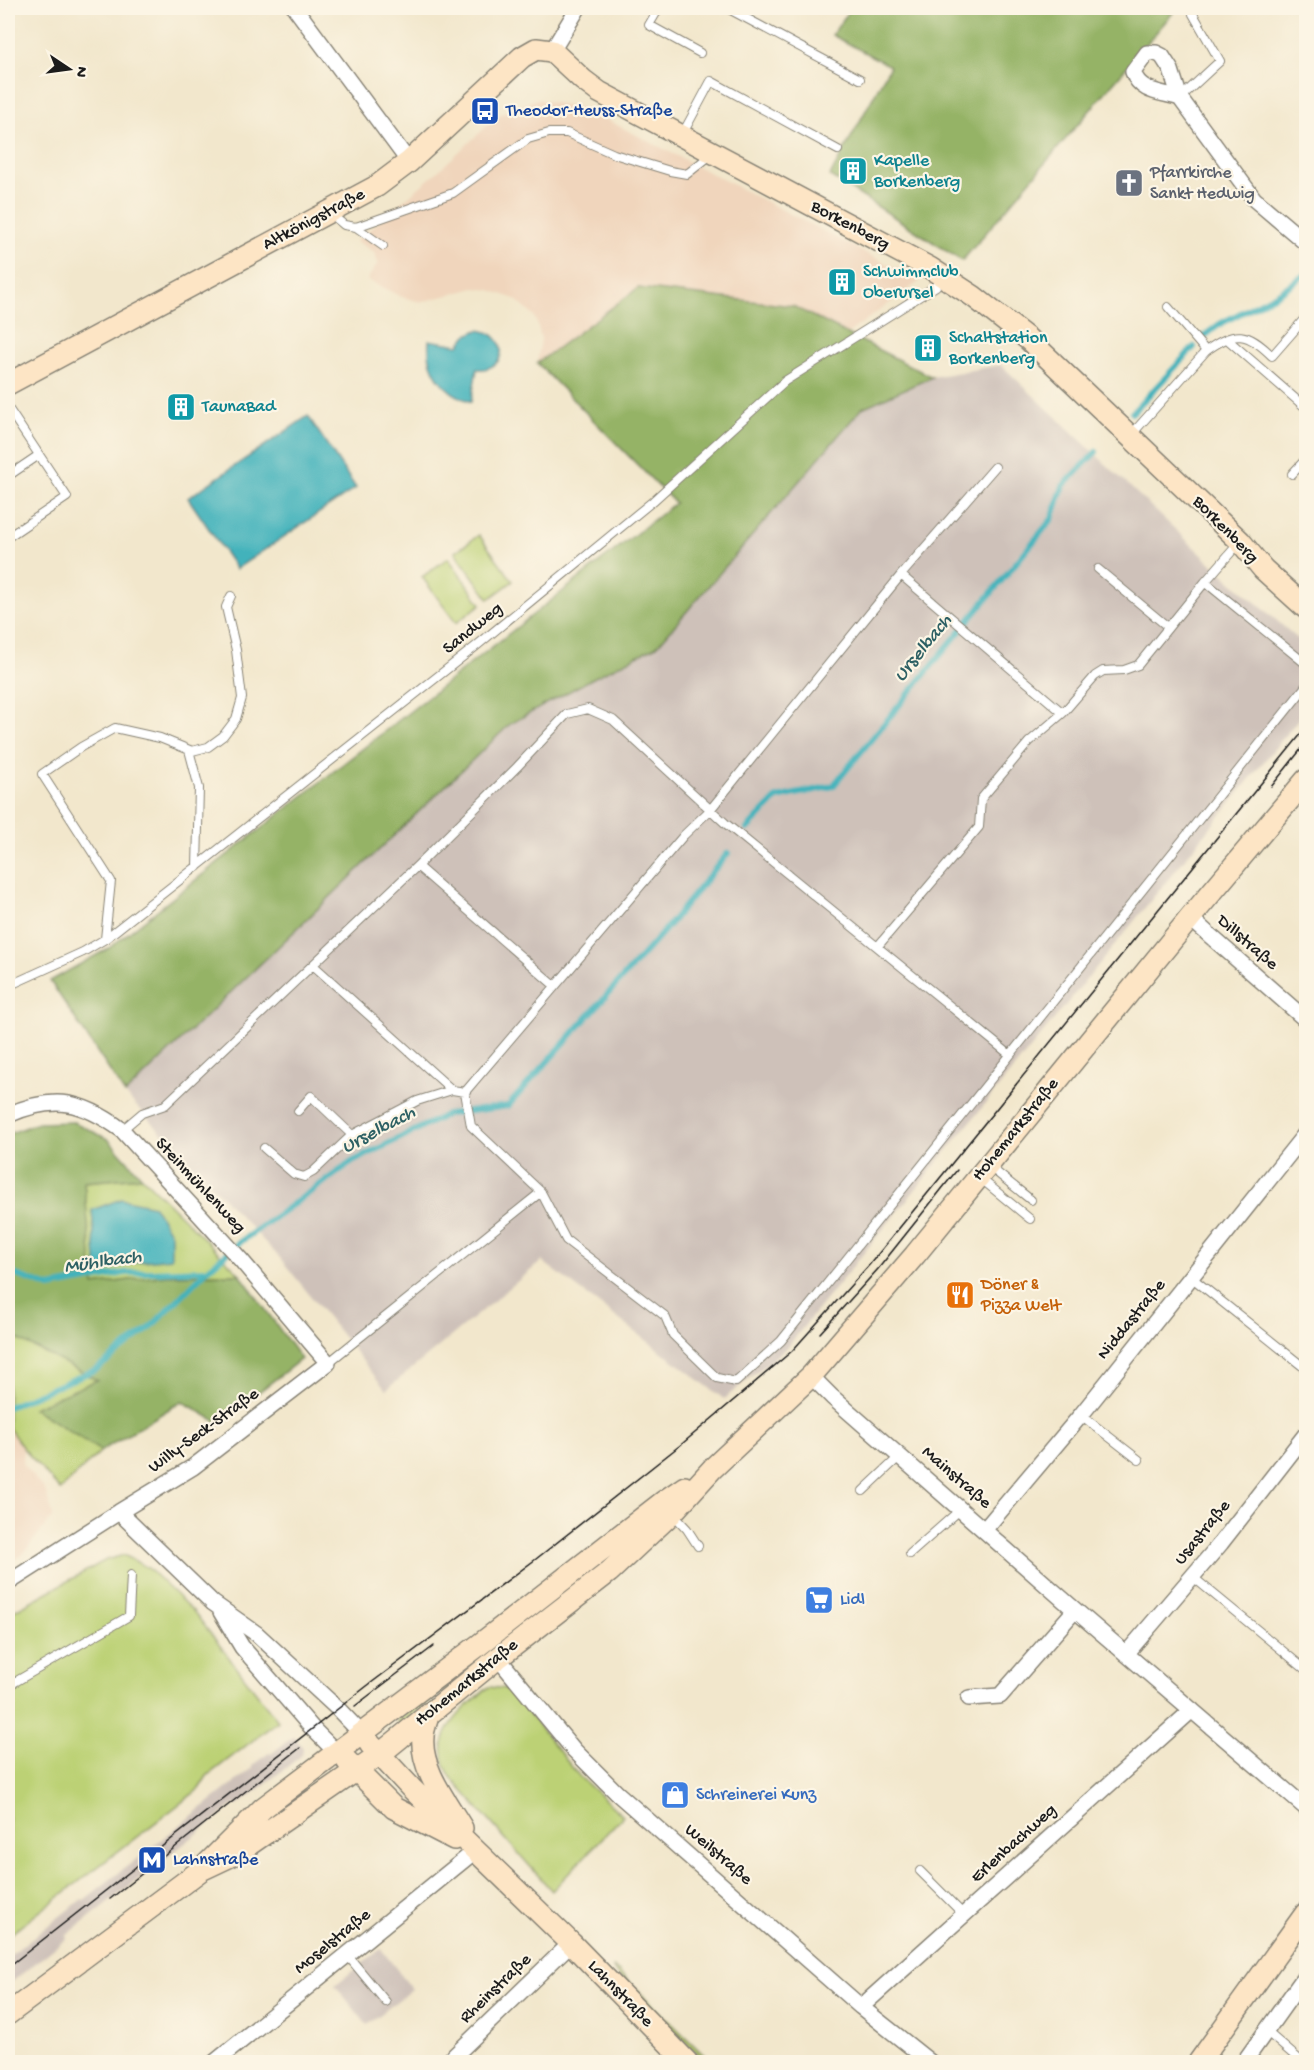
<svg xmlns="http://www.w3.org/2000/svg" width="1314" height="2070" font-family="'Gochi Hand',sans-serif">
	<rect width="100%" height="100%" fill="#fcf5e5"/>
	<filter id="ink" filterUnits="userSpaceOnUse"><feTurbulence type="fractalNoise" baseFrequency=".0167" numOctaves="2"/><feDisplacementMap in="SourceGraphic" scale="12" xChannelSelector="R" yChannelSelector="G"/><feConvolveMatrix kernelMatrix="1 2 1 2 8 2 1 2 1" color-interpolation-filters="sRGB"/></filter>
	<filter id="wash" filterUnits="userSpaceOnUse"><feTurbulence type="fractalNoise" baseFrequency=".008" numOctaves="4" result="noise"/><feDisplacementMap in="SourceGraphic" scale="24" xChannelSelector="R" yChannelSelector="G"/><feGaussianBlur stdDeviation="1.35" result="paint"/><feColorMatrix in="noise" values="0 0 0 0 0 0 0 0 0 0 0 0 0 0 0 0 0 1.4 0 .05"/><feComposite in="paint" operator="in"/></filter>
	<g filter="url(#wash)">
		<rect width="100%" height="100%" fill="#f2e7cc"/>
		<!-- built -->
		<path fill="#f0d5bc" d="M537,99L588,110L920,281L848,333L793,306L639,288L537,363L541,339L538,326L534,316L515,299L490,290L475,288L421,302L402,297L367,280L378,263L374,252L356,241L436,173L499,115Z
			M8,1427L23,1448V1465L45,1490L53,1516L22,1555L8,1564Z"/>
		<!-- industrial -->
		<path fill="#cec1b9" d="M1001,365L1216,568L1306,646V710L787,1347L724,1399L542,1261L386,1390L280,1258L125,1094L510,724L595,677L657,646L862,408L932,377Z
			M294,1736L303,1748L302,1755L237,1806L235,1804L67,1935V1938L8,1985V1957L82,1899L84,1900L253,1768L252,1766L269,1753L271,1754Z
			M381,1949L412,1989L367,2025L335,1985Z"/>
		<!-- green -->
		<path fill="#bcd175" stroke="#6c7648" stroke-width="1.5" d="M479,535L513,581L489,599L455,552Z
			M448,558L481,604L456,623L422,577Z
			M142,1177L240,1274L167,1275L93,1285L84,1182Z
			M8,1334L98,1380L34,1408L101,1451L60,1490L23,1448L8,1427Z
			M124,1555L148,1568L194,1612L278,1721L207,1776L199,1789L8,1936V1614L106,1560Z
			M531,1616L534,1618L400,1725L396,1720Z
			M489,1687L509,1689L580,1777L623,1816L552,1891L453,1780C424,1740 460,1711 489,1687Z
			M613,1968L618,1971L711,2062H705L614,1971Z"/>
		<!-- forest -->
		<path fill="#95b366" stroke="#586841" stroke-width="1.5" d="M851,8H1177L962,261L830,176L890,66L832,35Z
			M638,288L793,306L932,377L862,408L657,646L595,677L510,724L125,1094L50,981L109,948L675,503L537,363Z
			M74,1122L108,1139L142,1177L84,1182L94,1285L167,1275L240,1274L301,1359L219,1423L182,1401L101,1451L33,1408L97,1380L8,1334V1134L38,1123Z"/>
		<!-- water -->
		<path fill="#42b2bb" stroke="#2f676c" stroke-width="1.5" d="M478,330C511,334 507,372 477,369L471,402C443,392 426,370 429,340L459,345L467,335Z
			M308,416L356,488L236,569L188,498Z
			M121,1199L154,1206L171,1234V1258L136,1262L97,1272L92,1210Z"/>
		<g fill="none" stroke-linecap="round" stroke-linejoin="round">
			<!-- stream -->
			<path stroke="#42b2bb" stroke-width="6" d="M1203,337L1220,324L1277,294L1306,274
				M1132,413L1194,347
				M747,829L777,798L833,786L1052,519L1063,486L1096,452
				M8,1272L50,1287L125,1273L206,1270
				M8,1407L97,1369L150,1328L207,1270L240,1242L352,1162L448,1114L508,1106L664,931L728,853"/>
		</g>
	</g>
	<g filter="url(#ink)">
		<g fill="none" stroke-linecap="round" stroke-linejoin="round">
			<!-- lane casing -->
			<g stroke="#878274" stroke-width="10">
				<path id="lane" d="M659,8L649,25L700,53
					M727,8L860,79
					M1180,98L1220,61L1193,14
					M682,135L711,81L838,150
					M331,214L344,225L356,227L453,193L528,139L549,133H567L614,154L670,171L687,174L712,154
					M356,227L383,246
					M1168,307L1206,351
					M1227,339L1306,408
					M8,408L67,497L8,537
					M1132,434L1206,351C1235,329 1248,332 1272,356L1306,317
					M1292,474L1306,459
					M8,476L39,455
					M1098,569L1168,627
					M901,575L1063,713
					M1205,582L1306,664
					M189,750L199,788L197,867
					M417,866L555,986
					M105,939L111,881L42,774L81,747L115,728L160,738L192,751L208,747L223,736L236,719L242,698L236,650L226,607L231,596
					M878,946L979,827L981,799L1029,742L1063,713L1095,676L1103,671L1124,670L1138,665L1205,582L1239,543
					M313,965L452,1090
					M8,986L83,952L105,939L475,647L653,501L785,381L936,286L942,277
					M465,1092L471,1126L541,1192
					M298,1111L311,1096L352,1135
					M122,1130L142,1113L165,1105L417,866L517,767L567,714L588,709L613,720L725,823L1009,1054
					M264,1148L294,1174L304,1177L313,1172L352,1135L417,1101L452,1090L465,1092L684,835L710,810L901,575L995,467
					M990,1167L1031,1200
					M980,1178L1030,1219
					M1191,1277L1306,1369
					M328,1363L541,1192L566,1240L665,1316L673,1335L717,1378L736,1382L781,1341L1306,686
					M1081,1415L1139,1460
					M863,1491L900,1456
					M673,1514L687,1529L698,1546
					M910,1554L961,1509
					M1193,1577L1306,1670
					M8,1686L129,1616L131,1575
					M920,1871L964,1915
					M348,1956L386,2002
					M1266,2031L1302,2062"/>
			</g>
			<!-- street casing -->
			<g stroke="#878274" stroke-width="18">
				<path id="street" d="M295,8L409,162
					M552,51L578,8
					M1180,98C1162,92 1140,93 1133,72L1147,53H1156L1162,56L1171,70L1180,98L1254,199L1306,243
					M1190,918L1306,1020
					M8,1115C54,1095 81,1100 122,1130L241,1260L328,1363L193,1467L119,1512L213,1603L257,1634L338,1709L362,1734
					M811,1376L832,1397L1075,1610L1306,1808
					M985,1529L1081,1415L1306,1133
					M8,1583L119,1512
					M221,1612L242,1647L312,1728L337,1753
					M1126,1654L1221,1543L1306,1434
					M498,1658L574,1750L618,1794L861,2007L930,2062
					M969,1698L1000,1696L1075,1610
					M861,2007L1192,1710
					M215,2062L475,1851
					M448,2062L571,1943
					M1244,2062L1306,1975"/>
			</g>
			<!-- secondary casing -->
			<g stroke="#878274" stroke-width="24">
				<path id="secondary" d="M8,384L377,186L409,162L522,57L536,49L552,51L583,80L599,92L930,268L973,296L1028,339L1240,541L1263,569L1306,608
					M429,1713C427,1721 423,1729 423,1737C420,1769 446,1801 462,1828
					M370,1744L411,1788L571,1943L687,2062
					M347,1761L394,1808L454,1839
					M201,1870L237,1853L380,1754L498,1658L609,1572L672,1513L713,1468L811,1376L915,1255L1190,918L1306,780
					M8,2014L201,1870L263,1808L479,1645L663,1502L685,1487
					M1199,2062L1306,1913"/>
			</g>
			<!-- lane -->
			<use href="#lane" stroke="#fff" stroke-width="8"/>
			<!-- street -->
			<use href="#street" stroke="#fff" stroke-width="15"/>
			<!-- secondary -->
			<use href="#secondary" stroke="#fde5c5" stroke-width="21"/>
			<!-- tram -->
			<path stroke="#1c1c1c" stroke-width="1.5" d="M1271,787L1306,743
				M820,1333L878,1269L957,1170
				M355,1706L434,1646
				M110,1899L300,1748
				M8,1967L367,1686L536,1559L683,1443L792,1351L870,1264L1306,728"/>
		</g>
	</g>
	<!-- icons -->
	<defs>
		<g id="bus-square" transform="scale(1.5)"><rect x="-9" y="-9" width="18" height="18" rx="4" fill="#1a4fb4" stroke="#fcf5e5"/><path d="M-5-6H5V4H4V6H2V4H-2V6H-4V4H-5ZM-3.5-4V0h7V-4ZM-3.5 1.2v1.5H-2V1.2ZM2 1.2v1.5H3.5V1.2Z" fill="#fff"/></g>
		<g id="building-square" transform="scale(1.5)"><rect x="-9" y="-9" width="18" height="18" rx="4" fill="#0f9aa8" stroke="#fcf5e5"/><path d="M-4-6H4V6H1V3H-1V6H-4ZM-2.5-4.3h1.7v1.8h-1.7ZM.8-4.3h1.7v1.8H.8ZM-2.5-1h1.7V.8h-1.7ZM.8-1h1.7V.8H.8Z" fill="#fff"/></g>
		<g id="church-square" transform="scale(1.5)"><rect x="-9" y="-9" width="18" height="18" rx="4" fill="#6b7280" stroke="#fcf5e5"/><path d="M-1.2-6h2.4v3.5h3.3v2.4h-3.3V6h-2.4V-.1h-3.3v-2.4h3.3Z" fill="#fff"/></g>
		<g id="restaurant-square" transform="scale(1.5)"><rect x="-9" y="-9" width="18" height="18" rx="4" fill="#e8710a" stroke="#fcf5e5"/><path d="M-5-6h1v4h1v-4h1v4h1v-4h1v5L-1.5 .5V6h-2V.5L-5-1ZM5-6V6H3V1.5H1.5Q1.5-4 5-6Z" fill="#fff"/></g>
		<g id="supermarket-square" transform="scale(1.5)"><rect x="-9" y="-9" width="18" height="18" rx="4" fill="#3f7fe0" stroke="#fcf5e5"/><path d="M-6-5.5h2.5l.6 2H6L4.5 2H-2.5L-4.4-4H-6ZM-1.5 3.2a1.3 1.3 0 1 0 .1 0ZM3 3.2a1.3 1.3 0 1 0 .1 0Z" fill="#fff"/></g>
		<g id="shop-square" transform="scale(1.5)"><rect x="-9" y="-9" width="18" height="18" rx="4" fill="#3f7fe0" stroke="#fcf5e5"/><path d="M-5-2.5h2.3a2.7 3.5 0 0 1 5.4 0H5L5.5 6h-11ZM-1.5-2.5h3a1.5 2.3 0 0 0-3 0Z" fill="#fff"/></g>
		<g id="metro-square" transform="scale(1.5)"><rect x="-9" y="-9" width="18" height="18" rx="4" fill="#1a4fb4" stroke="#fcf5e5"/><path d="M-5.5 5V-5H-3L0 0L3-5H5.5V5H3V-.5L0 4L-3-.5V5Z" fill="#fff"/></g>
	</defs>
	<g fill-rule="evenodd">
		<use href="#bus-square" x="485" y="111"/>
		<use href="#building-square" x="853" y="171"/>
		<use href="#church-square" x="1129" y="183"/>
		<use href="#building-square" x="842" y="282"/>
		<use href="#building-square" x="928" y="348"/>
		<use href="#building-square" x="181" y="407"/>
		<use href="#restaurant-square" x="960" y="1295"/>
		<use href="#supermarket-square" x="819" y="1600"/>
		<use href="#shop-square" x="675" y="1795"/>
		<use href="#metro-square" x="152" y="1860"/>
	</g>
	<g text-anchor="middle" dominant-baseline="central" stroke-width="4.5" stroke-linejoin="round" paint-order="stroke">
		<!-- transit labels -->
		<g font-size="18" fill="#164399" stroke="#fcf5e5" text-anchor="start">
			<text x="506" y="111">Theodor-Heuss-Straße</text>
			<text x="173" y="1860">Lahnstraße</text>
		</g>
		<!-- culture labels -->
		<g font-size="18" fill="#0d838f" stroke="#fcf5e5" text-anchor="start">
			<text x="874" y="161">Kapelle<tspan x="874" dy="21">Borkenberg</tspan></text>
			<text x="863" y="272">Schwimmclub<tspan x="863" dy="21">Oberursel</tspan></text>
			<text x="949" y="338">Schaltstation<tspan x="949" dy="21">Borkenberg</tspan></text>
			<text x="202" y="407">TaunaBad</text>
		</g>
		<!-- worship labels -->
		<g font-size="18" fill="#5b616d" stroke="#fcf5e5" text-anchor="start">
			<text x="1150" y="173">Pfarrkirche<tspan x="1150" dy="21">Sankt Hedwig</tspan></text>
		</g>
		<!-- street labels -->
		<g font-size="18" fill="#1c1c1c" stroke="#fcf5e5">
			<text transform="translate(314 220) rotate(-28)">Altkönigstraße</text>
			<text transform="translate(850 226) rotate(28)">Borkenberg</text>
			<text transform="translate(1225 530) rotate(46)">Borkenberg</text>
			<text transform="translate(473 629) rotate(-39)">Sandweg</text>
			<text transform="translate(1247 943) rotate(41)">Dillstraße</text>
			<text transform="translate(1016 1130) rotate(-51)">Hohemarkstraße</text>
			<text transform="translate(200 1186) rotate(47)">Steinmühlenweg</text>
			<text transform="translate(1132 1320) rotate(-51)">Niddastraße</text>
			<text transform="translate(204 1431) rotate(-36)">Willy-Seck-Straße</text>
			<text transform="translate(956 1478) rotate(41)">Mainstraße</text>
			<text transform="translate(1203 1533) rotate(-51)">Usastraße</text>
			<text transform="translate(467 1683) rotate(-39)">Hohemarkstraße</text>
			<text transform="translate(1014 1844) rotate(-42)">Erlenbachweg</text>
			<text transform="translate(718 1855) rotate(41)">Weilstraße</text>
			<text transform="translate(333 1942) rotate(-39)">Moselstraße</text>
			<text transform="translate(496 1989) rotate(-44)">Rheinstraße</text>
			<text transform="translate(620 1994) rotate(46)">Lahnstraße</text>
		</g>
		<!-- food labels -->
		<g font-size="18" fill="#c56008" stroke="#fcf5e5" text-anchor="start">
			<text x="981" y="1285">Döner &amp;<tspan x="981" dy="21">Pizza Welt</tspan></text>
		</g>
		<!-- shop labels -->
		<g font-size="18" fill="#366cbe" stroke="#fcf5e5" text-anchor="start">
			<text x="840" y="1600">Lidl</text>
			<text x="696" y="1795">Schreinerei Kunz</text>
		</g>
		<!-- water labels -->
		<g font-size="20" font-style="italic" fill="#2d6064" stroke="#fcf5e5">
			<text transform="translate(924 649) rotate(-51)">Urselbach</text>
			<text transform="translate(379 1131) rotate(-28)">Urselbach</text>
			<text transform="translate(103 1263) rotate(-8)">Mühlbach</text>
		</g>
	</g>
	<!-- margin -->
	<rect width="1314" height="2070" fill="none" stroke="#fcf5e5" stroke-width="30"/>
	<!-- north arrow -->
	<g transform="translate(69 69) rotate(103)" stroke="#fcf5e5" stroke-width="4.5" paint-order="stroke">
	<path d="M0-4.5L10 22L0 15L-10 22Z" fill="#1c1c1c"/>
	<text y="-9" font-size="16" font-weight="bold" text-anchor="middle" fill="#1c1c1c">N</text>
	</g>
</svg>
